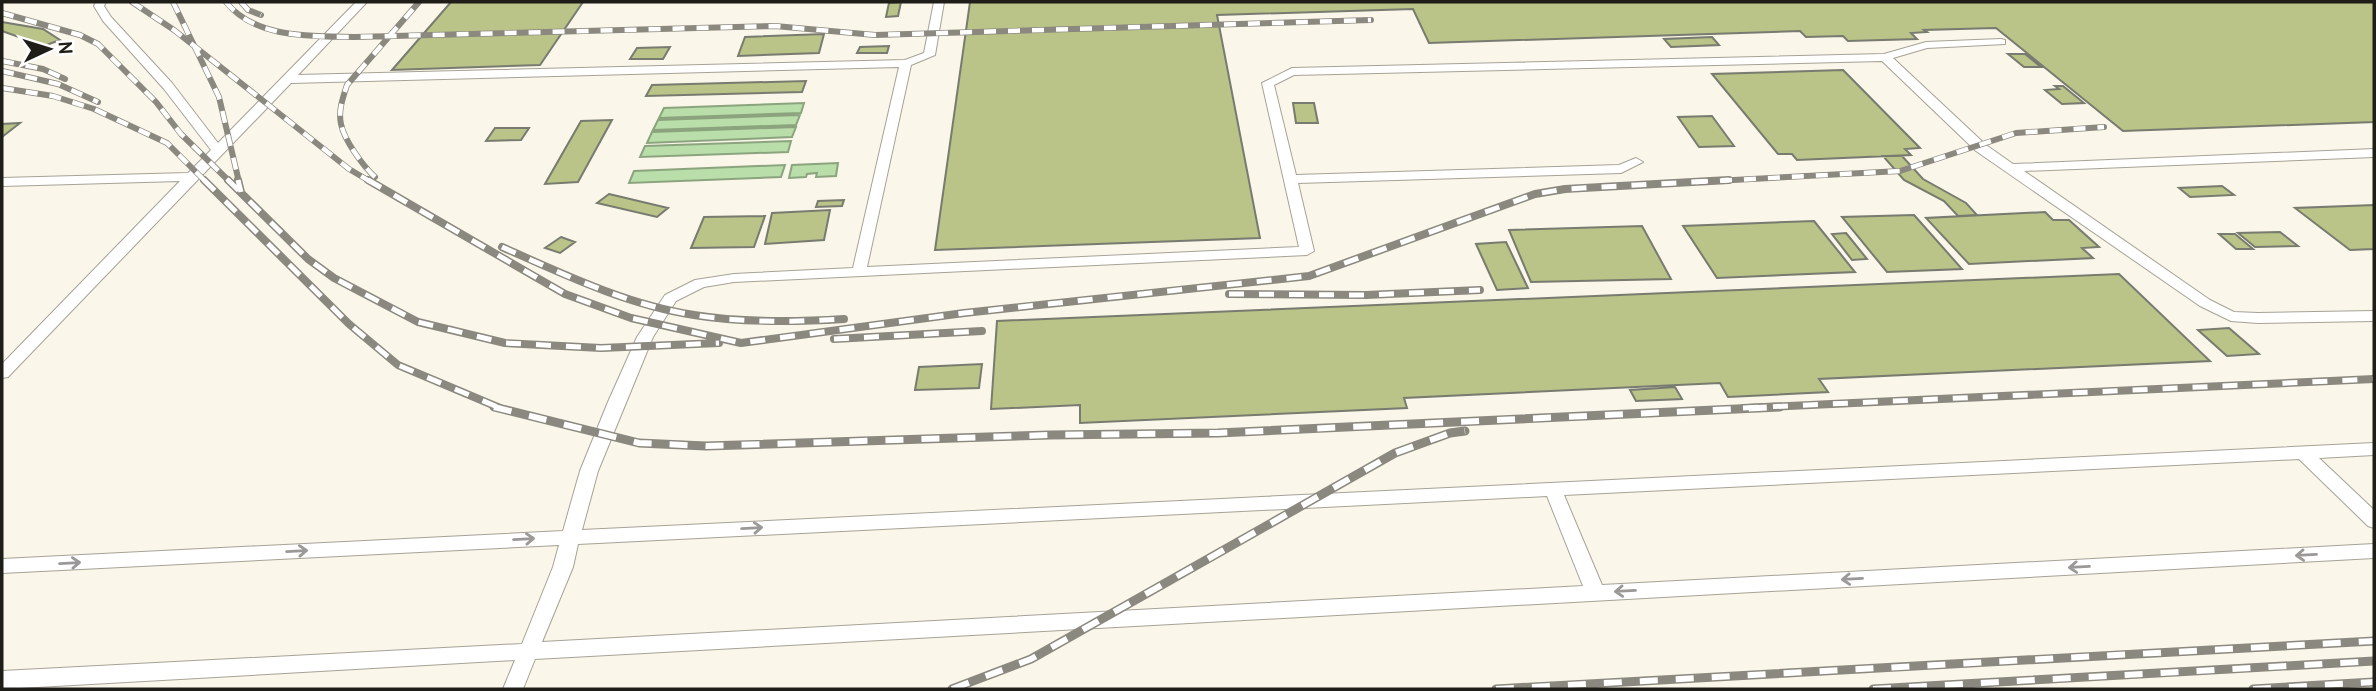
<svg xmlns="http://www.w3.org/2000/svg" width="2376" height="691" font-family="'PT Sans',sans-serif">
	<rect width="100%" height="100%" fill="#faf6e9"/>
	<!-- water -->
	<path fill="#b9deaa" stroke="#8ba47e" stroke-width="2" d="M804,103L801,113L659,118L664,108Z
		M800,115L796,125L653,130L658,120Z
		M796,127L792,137L647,143L652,132Z
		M791,141L788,152L640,157L645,146Z
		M838,163L836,176L816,177L817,173L807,174L806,177L789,178L792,165Z
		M785,165L781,177L629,183L634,171Z"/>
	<!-- building -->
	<path fill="#bac388" stroke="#787b6f" stroke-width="2" d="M451,2H583L540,65L392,70Z
		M901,2L898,16L886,17L889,3Z
		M970,2H2374V122L2123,131L1996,28L1924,30L1927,32L1911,33L1917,39L1848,41L1843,36L1806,37L1800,31L1429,43L1413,9L1217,15L1260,238L935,250Z
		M2,22L43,29L60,40L44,46L2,31Z
		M824,34L819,53L738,56L745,37Z
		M1712,37L1719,45L1671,47L1664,39Z
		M889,46L887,53H857L860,47Z
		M670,47L663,59H630L637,48Z
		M2008,54H2025L2041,67H2024Z
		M1843,70L1920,148L1905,149L1911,155L1797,160L1792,154H1778L1712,74Z
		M806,81L802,92L646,96L652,85Z
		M2055,86H2063L2084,103L2062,104L2045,90L2059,89Z
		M1293,103H1314L1318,123H1296Z
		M1712,116L1734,146L1699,147L1678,117Z
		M612,120L578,182L545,184L581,121Z
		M20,123L2,137V124Z
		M495,128H529L521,140L486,141Z
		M1883,156H1902L1923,179L1966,203L1977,215L1958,216L1944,201L1904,180Z
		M2222,186L2234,195L2190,197L2179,188Z
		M609,194L668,208L657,217L597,203Z
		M844,200L842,206L816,207L818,201Z
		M2374,205V249L2350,250L2295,208Z
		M830,210L824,240L765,244L772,213Z
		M2045,212L2053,220H2069L2099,247L2082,248L2093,258L1969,264L1926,218Z
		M1914,215L1962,269L1887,272L1842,217Z
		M765,216L754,247L691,248L704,217Z
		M1814,221L1855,272L1717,278L1683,226Z
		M1642,226L1671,279L1531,282L1509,230Z
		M2280,232L2298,246L2255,247L2238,233Z
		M1846,233L1867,259L1852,260L1832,234Z
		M2219,234H2235L2253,249H2236Z
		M561,237L575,242L560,253L545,248Z
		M1506,242L1528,288L1497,290L1476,244Z
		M2119,274L2210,361L1819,379L1828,392L1728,397L1720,383L1404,398L1407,408L1080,423V405L991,409L997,321Z
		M2229,328L2259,354L2227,356L2198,330Z
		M982,364L979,388L915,390L919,367Z
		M1675,387L1682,399L1636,401L1630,390Z"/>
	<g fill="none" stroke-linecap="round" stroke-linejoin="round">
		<!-- service casing -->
		<g stroke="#a6a296" stroke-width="2">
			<path id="service" d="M96,2H106L104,6L111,17L172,83L218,143L356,2H367L298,75L905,60L924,53L934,2H944L935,55L911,65L867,267L1299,247L1262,83L1292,68L1884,54L1926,42L2001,39L2005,40V44L1927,48L1893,58L1986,145L2013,164L2374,149V157L2024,171L2210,300L2234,312L2258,313L2374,311V321L2258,323L2231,321L2200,306L1976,151L1882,61L1294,75L1274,85L1296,175L1619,165L1636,158L1643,162L1621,173L1298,183L1314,251L1307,255L734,282L704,287L676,301L653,337L598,471L582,530L2374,443V455L2319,458L2374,510V528L2368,526L2299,459L1564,495L1602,585L2374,544V558L535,659L523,689H503L515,660L2,689V671L522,644L553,567L559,545L2,573V559L563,531L580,471L608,402L637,337L665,295L695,280L734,274L853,268L899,67L291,83L8,377L2,378V364L180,181L2,186V178L188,173L211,150L164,89L103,21L94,6ZM1547,496L1583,586L542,642L573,567L578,544Z"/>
		</g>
		<!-- service -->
		<use href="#service" fill="#fff" fill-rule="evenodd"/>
		<!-- rail-far2 casing -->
		<g stroke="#8b887f" stroke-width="6">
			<path id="rail-far2" d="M132,2L174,30L349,169L371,182
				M173,2L219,97L239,182
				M226,2C255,39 312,36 355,37L775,26L875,35L1371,20
				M241,2L248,10L261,15
				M2,13L80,35L98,44L156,102L181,134L230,182
				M2,61L43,69L65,79
				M2,71L58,84L98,102
				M2,88L53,96L94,109L167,143L206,182
				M375,177C363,166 344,140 341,124C338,111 343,97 347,85L419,2
				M1696,182L1900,171L2016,133L2104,127"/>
		</g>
		<!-- rail-far1 casing -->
		<g stroke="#8b887f" stroke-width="8">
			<path id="rail-far1" d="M204,180L349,324L398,365L500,408
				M228,180L308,259L334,278L418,322L505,343L601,348L719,343
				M238,180L241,192
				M368,180L565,294L631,318L741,343L964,313L1309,276L1535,194L1565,189L1729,180
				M502,247C563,274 627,305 694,315C743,323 794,322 844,319
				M1229,294L1366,295L1480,290
				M834,339L982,331
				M1743,408L2374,379"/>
		</g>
		<!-- rail casing -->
		<g stroke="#8b887f" stroke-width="9">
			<path id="rail" d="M494,407L639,443L706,446L1050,435L1218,433L1780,407
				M952,689L1031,659L1395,453L1450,433L1465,431
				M1496,689L2374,641
				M1873,689L2374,661
				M2253,689L2374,682"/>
		</g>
		<!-- rail-far2 -->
		<use href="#rail-far2" stroke="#fff" stroke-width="4.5" stroke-dasharray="12" stroke-linecap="butt"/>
		<!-- rail-far1 -->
		<use href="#rail-far1" stroke="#fff" stroke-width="5" stroke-dasharray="15" stroke-linecap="butt"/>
		<!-- rail -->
		<use href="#rail" stroke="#fff" stroke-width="6" stroke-dasharray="18" stroke-linecap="butt"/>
	</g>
	<!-- one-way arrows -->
	<defs><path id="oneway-shaft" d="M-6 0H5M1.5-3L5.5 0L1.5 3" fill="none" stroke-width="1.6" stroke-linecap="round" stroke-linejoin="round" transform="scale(1.75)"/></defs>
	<g stroke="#9a9997">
		<use href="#oneway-shaft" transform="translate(752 528) rotate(-3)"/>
		<use href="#oneway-shaft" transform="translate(524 539) rotate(-3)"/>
		<use href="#oneway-shaft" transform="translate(297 551) rotate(-3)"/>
		<use href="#oneway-shaft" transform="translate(2306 555) rotate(177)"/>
		<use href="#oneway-shaft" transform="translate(70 563) rotate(-3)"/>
		<use href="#oneway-shaft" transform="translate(2079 567) rotate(177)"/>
		<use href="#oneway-shaft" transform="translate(1852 579) rotate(177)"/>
		<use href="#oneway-shaft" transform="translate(1625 591) rotate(177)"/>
	</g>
	<!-- border -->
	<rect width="2376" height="691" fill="none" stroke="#1f1d18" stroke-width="7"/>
	<!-- north arrow -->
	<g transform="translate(49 49) rotate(86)" stroke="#ffffff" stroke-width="5" paint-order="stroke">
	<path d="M0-5L12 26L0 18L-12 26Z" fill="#1f1d18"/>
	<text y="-10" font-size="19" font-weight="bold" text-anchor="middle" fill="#1f1d18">N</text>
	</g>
</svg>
